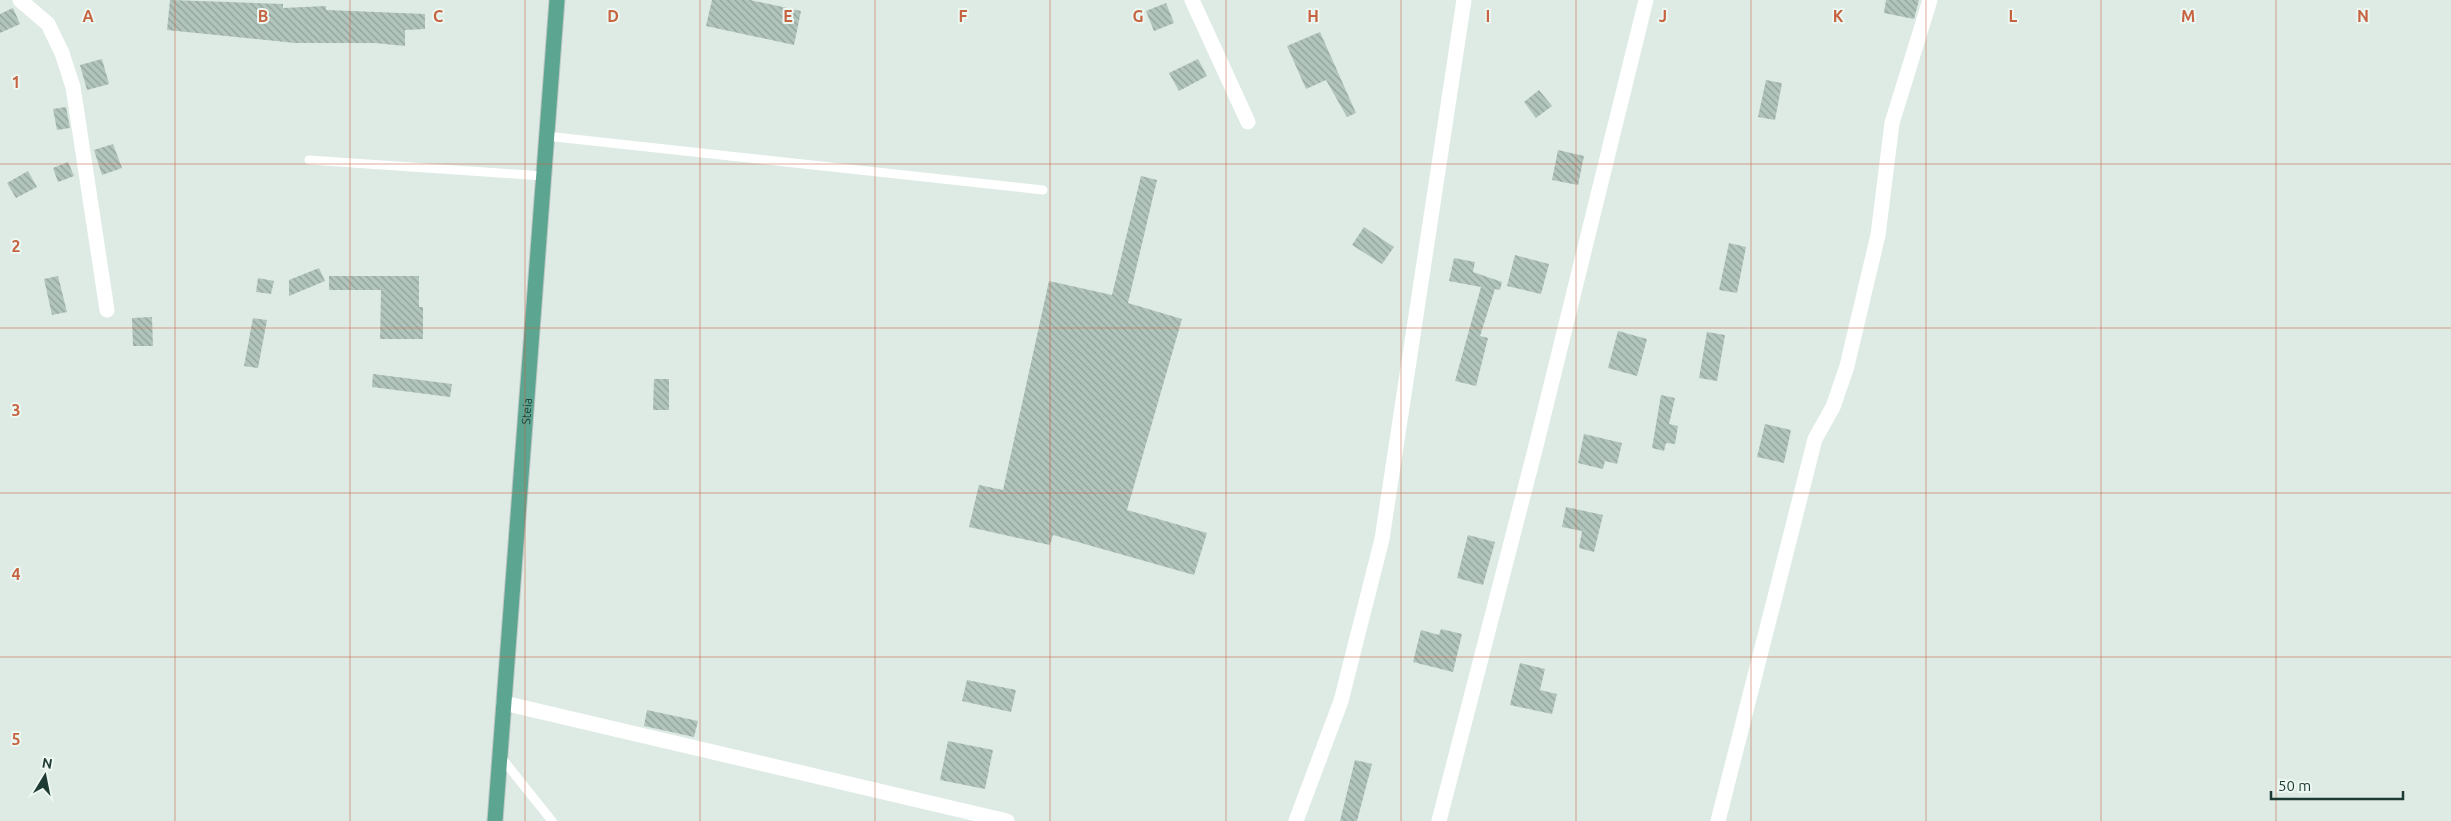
<svg xmlns="http://www.w3.org/2000/svg" width="2451" height="821" font-family="Ubuntu,sans-serif">
	<defs>
		<pattern id="building-back-hatch" width="6" height="6" patternUnits="userSpaceOnUse" patternTransform="scale(1.25)"><rect width="6" height="6" fill="#b2c5bd"/><path d="M-1 5l2 2M0 0l6 6M5-1l2 2" fill="none" stroke="#90a19a"/></pattern>
	</defs>
	<rect width="100%" height="100%" fill="#ddebe4"/>
	<!-- building -->
	<path fill="url(#building-back-hatch)" d="M170,0L283,4V8L326,6V10L425,14V29L405,30V46L375,43H295L167,30Z
		M712,0H750L801,11L794,45L706,26Z
		M1886,0H1919L1914,19L1884,13Z
		M1166,3L1174,23L1154,31L1146,11Z
		M13,8L20,24L0,33V14Z
		M1320,32L1356,113L1347,117L1326,80L1306,89L1287,46Z
		M102,59L109,84L87,90L80,65Z
		M1198,59L1207,76L1179,91L1169,73Z
		M1766,80L1782,83L1775,120L1758,117Z
		M1539,90L1552,106L1536,118L1524,102Z
		M66,107L70,128L57,130L53,109Z
		M113,144L122,168L102,175L94,150Z
		M1558,150L1584,156L1578,185L1552,180Z
		M68,162L74,176L58,182L53,168Z
		M28,171L37,187L16,198L7,183Z
		M1141,176L1157,180L1128,303L1182,319L1127,510L1207,533L1194,575L1053,535L1050,545L969,527L979,485L1003,490L1049,281L1112,295Z
		M1364,227L1394,247L1382,264L1352,245Z
		M1729,243L1746,247L1737,293L1719,290Z
		M1515,255L1549,264L1541,294L1507,286Z
		M1454,258L1475,262L1473,272L1502,282L1500,290L1495,289L1480,336L1488,338L1476,386L1455,381L1481,287L1449,281Z
		M319,268L325,281L289,296V280Z
		M58,276L67,312L52,315L44,279Z
		M329,276H419V307H423V339H380L381,290H329Z
		M258,278L274,281L271,294L256,292Z
		M152,317L153,346H133L132,318Z
		M253,318L267,320L258,368L244,366Z
		M1618,331L1647,339L1637,376L1608,368Z
		M1707,332L1725,335L1717,381L1699,378Z
		M373,374L452,384L450,397L372,387Z
		M654,379H669V410H653Z
		M1661,395L1675,398L1669,424L1678,426L1675,444L1666,443L1664,451L1652,448Z
		M1765,424L1791,430L1784,463L1757,457Z
		M1584,434L1622,443L1617,464L1605,461L1603,469L1578,463Z
		M1566,507L1603,515L1594,552L1579,548L1582,531L1562,527Z
		M1468,535L1495,542L1483,585L1457,578Z
		M1441,629L1462,634L1453,672L1413,662L1421,630L1439,635Z
		M1520,663L1545,669L1540,690L1557,694L1552,714L1510,705Z
		M967,680L1016,690L1011,712L962,701Z
		M647,710L698,721L694,737L644,726Z
		M948,741L993,750L985,789L940,780Z
		M1355,760L1372,764L1357,821H1340Z"/>
	<g fill="none" stroke-linecap="round" stroke-linejoin="round">
		<!-- primary casing -->
		<g stroke="#c0c8c6" stroke-width="17">
			<g id="primary">
				<path id="s1" d="M495,821L557,0"/>
			</g>
		</g>
		<!-- lane -->
		<path stroke="#fff" stroke-width="9" d="M546,136L1043,190
			M309,160L543,176
			M500,756L552,821"/>
		<!-- street -->
		<path stroke="#fff" stroke-width="15" d="M20,0L48,24L62,53L73,87L107,310
			M1192,0L1248,122
			M504,703L1007,821
			M1296,821L1341,701L1382,539L1464,0
			M1439,821L1537,442L1646,0
			M1718,821L1815,439L1833,407L1847,366L1878,235L1892,123L1930,0"/>
		<!-- primary -->
		<use href="#primary" stroke="#5ca591" stroke-width="15"/>
	</g>
	<!-- grid -->
	<path fill="none" stroke="#c66441" stroke-width="1" stroke-opacity="0.55" d="M175,0V821M350,0V821M525,0V821M700,0V821M875,0V821M1050,0V821M1226,0V821M1401,0V821M1576,0V821M1751,0V821M1926,0V821M2101,0V821M2276,0V821M0,164H2451M0,328H2451M0,493H2451M0,657H2451"/>
	<g text-anchor="middle" dominant-baseline="central" stroke-width="4" stroke-linejoin="round" paint-order="stroke">
		<!-- street labels -->
		<g font-size="12" fill="#1d3b33" stroke="#edf7f2">
			<text stroke="none"><textPath href="#s1" startOffset="411">Steia</textPath></text>
		</g>
	</g>
	<g font-size="16" text-anchor="middle" font-weight="bold" fill="#c66441" stroke="#edf7f2" stroke-width="4" stroke-linejoin="round" paint-order="stroke">
		<text x="88" y="22">A</text>
		<text x="263" y="22">B</text>
		<text x="438" y="22">C</text>
		<text x="613" y="22">D</text>
		<text x="788" y="22">E</text>
		<text x="963" y="22">F</text>
		<text x="1138" y="22">G</text>
		<text x="1313" y="22">H</text>
		<text x="1488" y="22">I</text>
		<text x="1663" y="22">J</text>
		<text x="1838" y="22">K</text>
		<text x="2013" y="22">L</text>
		<text x="2188" y="22">M</text>
		<text x="2363" y="22">N</text>
		<text x="16" y="88">1</text>
		<text x="16" y="252">2</text>
		<text x="16" y="416">3</text>
		<text x="16" y="580">4</text>
		<text x="16" y="745">5</text>
	</g>
	<!-- north arrow -->
	<g transform="translate(45 776) rotate(10)" stroke="#edf7f2" stroke-width="4" paint-order="stroke">
	<path d="M0-4L9 19L0 12L-9 19Z" fill="#1d3b33"/>
	<text y="-8" font-size="14" font-weight="bold" text-anchor="middle" fill="#1d3b33">N</text>
	</g>
	<!-- scale -->
	<path d="M2271 791v8h132v-8" fill="none" stroke="#1d3b33" stroke-width="2.5"/>
	<text x="2278" y="791" font-size="15" fill="#1d3b33" stroke="#edf7f2" stroke-width="4" paint-order="stroke">50 m</text>
</svg>
